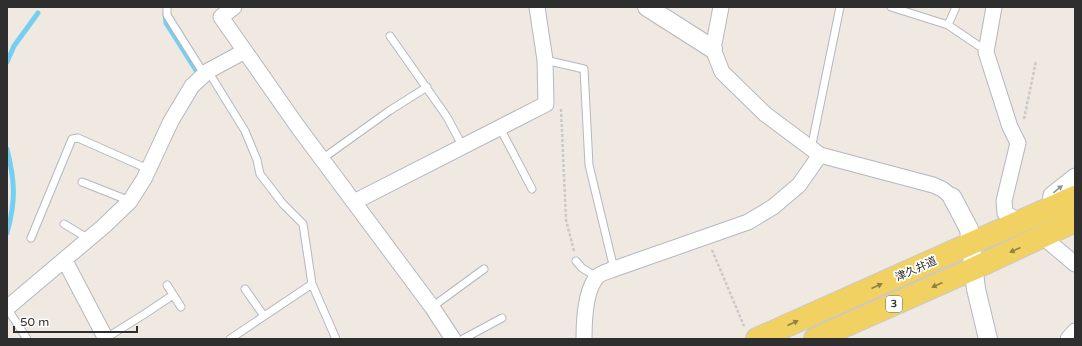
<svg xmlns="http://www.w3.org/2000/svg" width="1082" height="346" font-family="'Varela Round','Noto Sans JP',sans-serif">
	<rect width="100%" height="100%" fill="#efe9e1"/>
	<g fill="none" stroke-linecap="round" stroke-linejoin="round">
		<!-- stream -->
		<path stroke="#75cff0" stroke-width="5" d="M165,14L166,23L199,75
			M7,62L14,46L38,13
			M7,149C15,181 16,201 7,233"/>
		<!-- service casing -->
		<g stroke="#b4b7c1" stroke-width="9">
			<path id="service" d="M167,7V15L204,74
				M891,7L948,25L979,46
				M948,25L956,7
				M390,36L447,117L463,147
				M545,60L584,69L589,165L614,269
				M208,71L245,131L257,160L260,174L283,204L303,224L312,284L336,339
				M500,128L532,189
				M811,149L840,7
				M322,159L389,111L427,87
				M82,182L130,201
				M64,224L89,239
				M31,238L72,139L78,138L148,169
				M576,261L582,268L597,277
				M167,285L181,307
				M245,289L264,316
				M432,307L484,269
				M7,308L27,339
				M106,338L143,315L173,295
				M230,339L312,284
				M463,339L502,318"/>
		</g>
		<!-- minor casing -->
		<g stroke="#b4b7c1" stroke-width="17">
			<path id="minor" d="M234,7L221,17L298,127L432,307L453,339
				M721,7L713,49L722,72L765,114L820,155L933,185L942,189L952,197
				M994,7L986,52L1010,127L1018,143L1004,201L1005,213L1020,222
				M354,202L546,104L545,60L537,7
				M1050,208L1051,195L1075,176
				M1043,237L1075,264
				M65,261L106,339
				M7,308L104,226L130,201L144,179L171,121L192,86L208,71L245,51
				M584,339C584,322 585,290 597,277C600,273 609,271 614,269L748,222L773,207L799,185L820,155
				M1068,339L1075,331"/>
		</g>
		<!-- tertiary casing -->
		<g stroke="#b4b7c1" stroke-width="20">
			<path id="tertiary" d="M647,7L713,49
				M952,197L969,229L976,289L988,339"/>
		</g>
		<!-- primary casing -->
		<g stroke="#c9c9c9" stroke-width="24">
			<path id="primary" d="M757,339L1075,197
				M815,339L973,269L1075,221"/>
		</g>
		<!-- path -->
		<path stroke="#c9c9c9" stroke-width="2.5" stroke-dasharray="3 2" stroke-linecap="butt" d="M561,109L566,220L574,251
			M1024,119L1036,61
			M712,250L744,326"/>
		<!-- service -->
		<use href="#service" stroke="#fff" stroke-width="7"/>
		<!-- minor -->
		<use href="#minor" stroke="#fff" stroke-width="15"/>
		<!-- tertiary -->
		<use href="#tertiary" stroke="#fff" stroke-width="18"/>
		<!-- primary -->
		<use href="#primary" stroke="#f2d163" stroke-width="22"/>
	</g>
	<!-- one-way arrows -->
	<defs><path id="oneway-solid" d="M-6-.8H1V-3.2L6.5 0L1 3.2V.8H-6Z"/></defs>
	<use fill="#969696" href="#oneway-solid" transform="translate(1058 189) rotate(-39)"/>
	<g fill="#908048">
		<use href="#oneway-solid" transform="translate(1015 250) rotate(156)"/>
		<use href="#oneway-solid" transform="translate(937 285) rotate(156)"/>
		<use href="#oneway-solid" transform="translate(877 286) rotate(-24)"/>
		<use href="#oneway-solid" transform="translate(793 323) rotate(-24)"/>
	</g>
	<g text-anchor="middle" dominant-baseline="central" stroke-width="3.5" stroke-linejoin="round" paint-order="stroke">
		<!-- shield labels -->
		<rect fill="#fff" stroke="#6d6d6d" stroke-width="1" x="886" y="296" width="16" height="16" rx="3"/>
		<g font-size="10" font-weight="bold" fill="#2e2e2e">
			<text x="894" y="304">3</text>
		</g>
		<!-- street labels -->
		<g font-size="11" fill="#2e2e2e" stroke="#fff">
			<text transform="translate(916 269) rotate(-24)">津久井道</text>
		</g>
	</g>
	<!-- border -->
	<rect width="1082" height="346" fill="none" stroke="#2e2e2e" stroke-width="16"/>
	<!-- scale -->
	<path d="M14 326v6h123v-6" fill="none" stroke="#2e2e2e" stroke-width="2"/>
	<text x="20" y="326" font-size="12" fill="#2e2e2e" stroke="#ffffff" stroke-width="3" paint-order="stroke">50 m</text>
</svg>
